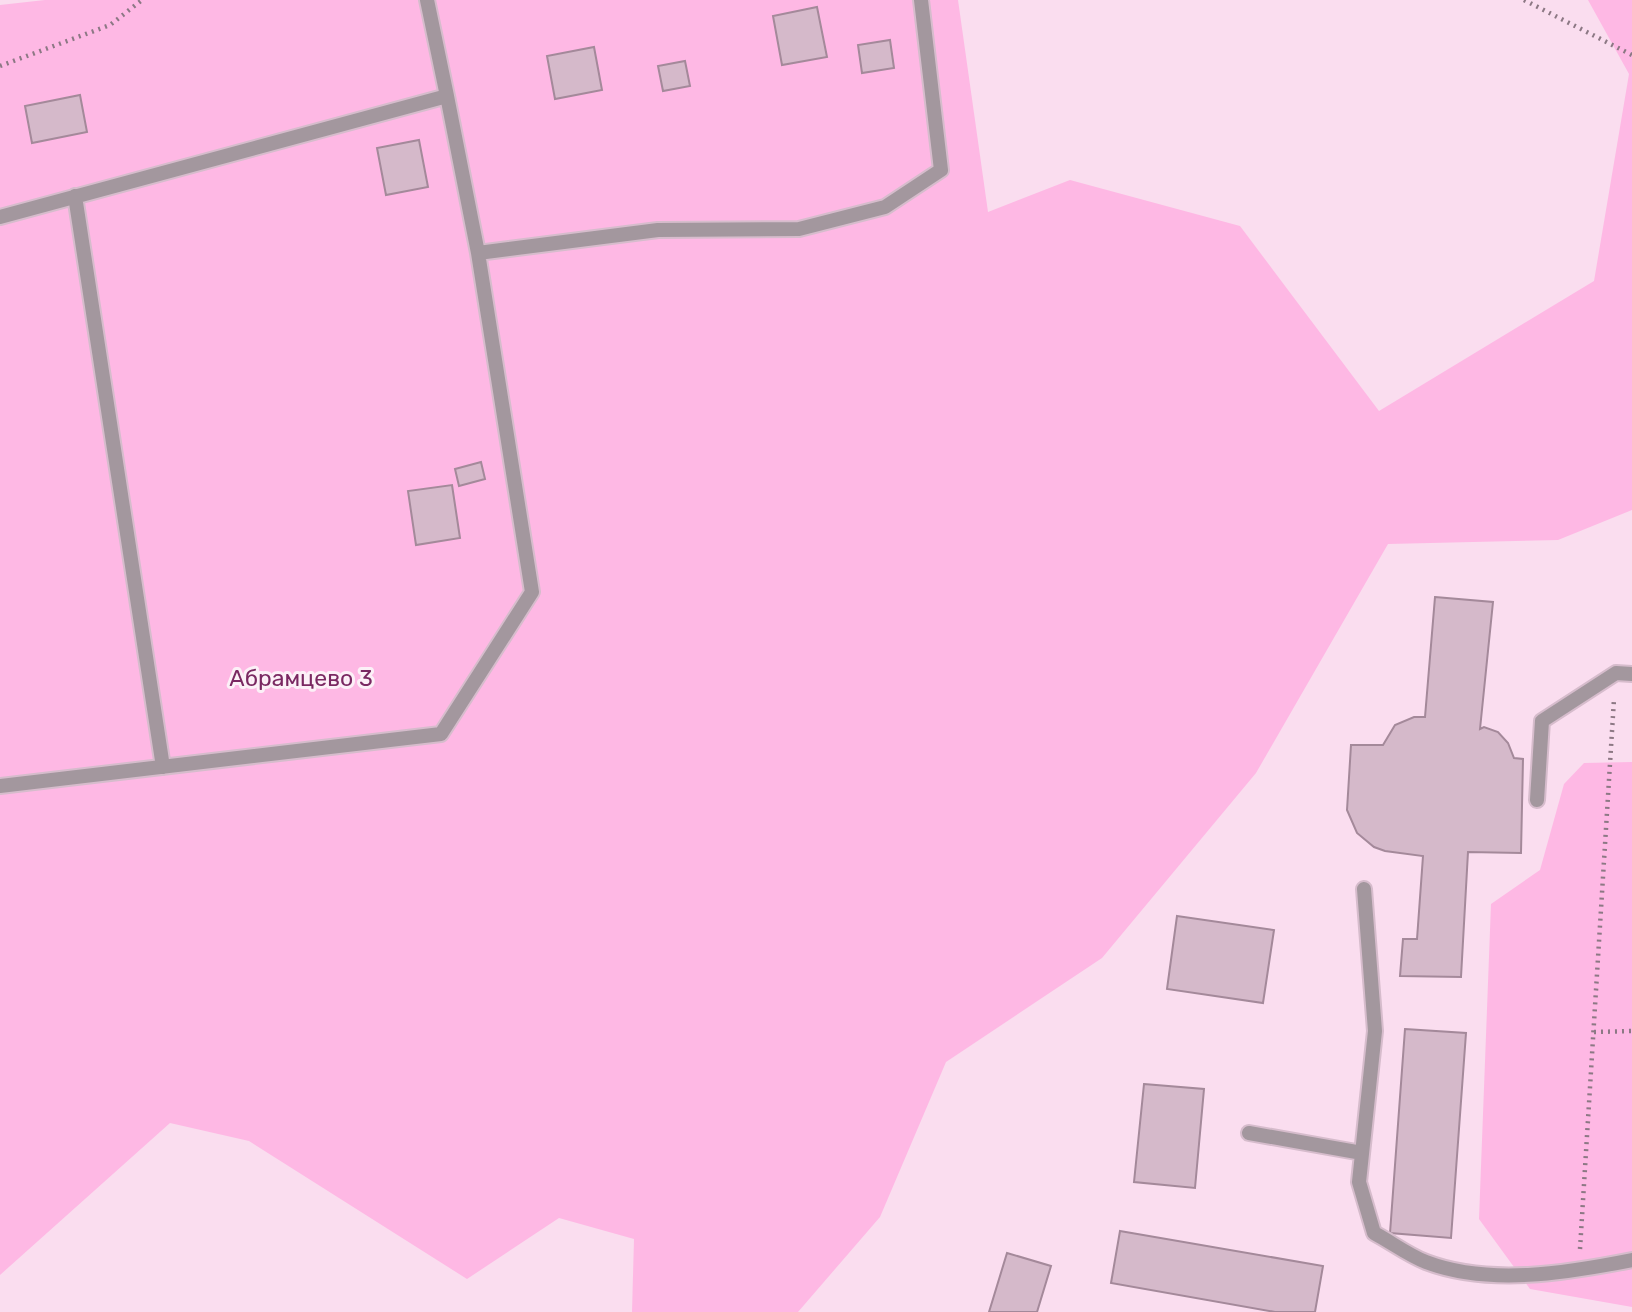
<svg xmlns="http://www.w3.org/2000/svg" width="1632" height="1312" font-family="Rubik,sans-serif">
	<rect width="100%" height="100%" fill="#faddef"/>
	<!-- green -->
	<path fill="#feb8e4" d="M45,0H958L988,212L1070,180L1240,226L1379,411L1594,281L1629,74L1588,0H1632V510L1558,540L1388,544L1256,773L1102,958L946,1062L880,1217L798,1312H632L634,1239L559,1218L467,1279L249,1141L170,1123L0,1275V5Z
		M1632,762V1307L1530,1289L1479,1219L1491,904L1540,870L1564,784L1584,763Z"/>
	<!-- building -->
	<path fill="#d5b9ca" stroke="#a4899a" stroke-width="2" d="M817,7L827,57L782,65L773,16Z
		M890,40L894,68L862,73L858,45Z
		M594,47L602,90L555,99L547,56Z
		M685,61L690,86L663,91L658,66Z
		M80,95L87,132L32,143L25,106Z
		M419,140L428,187L386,195L377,148Z
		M481,462L485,479L459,486L455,469Z
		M452,485L460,538L416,545L408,491Z
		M1435,597L1493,602L1480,729L1484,727L1498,732L1508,743L1514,758L1523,759L1521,853L1468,852L1461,977L1400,976L1403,939H1417L1423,856L1385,851L1374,847L1357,833L1347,810L1351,745H1383L1395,725L1414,717H1425Z
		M1177,916L1274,930L1263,1003L1167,989Z
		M1405,1029L1466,1033L1451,1238L1390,1233Z
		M1144,1084L1204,1089L1195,1188L1134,1182Z
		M1120,1231L1323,1266L1315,1312H1275L1111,1283Z
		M1007,1253L1051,1266L1037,1312H989Z"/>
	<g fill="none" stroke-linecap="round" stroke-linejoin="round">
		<!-- lane casing -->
		<g stroke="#d6bccc" stroke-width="18">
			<path id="lane" d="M447,96L478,253
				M75,196L163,767
				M0,217L447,96L427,0
				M0,786L441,734L532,592L478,253L658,230L799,229L885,207L941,170L921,0
				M1537,800L1542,721L1616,673L1632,674
				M1364,889L1375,1031L1359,1182L1374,1233C1391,1242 1408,1255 1426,1262C1489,1286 1567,1273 1632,1260
				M1249,1133L1362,1153"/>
		</g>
		<!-- path -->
		<path stroke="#8c7884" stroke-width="4.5" stroke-dasharray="2 5" stroke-linecap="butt" d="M1524,0L1632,55
			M0,66L110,25L142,0
			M1594,1032L1632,1031
			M1580,1249L1614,699"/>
		<!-- lane -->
		<use href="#lane" stroke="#a3979e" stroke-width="14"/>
	</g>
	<g text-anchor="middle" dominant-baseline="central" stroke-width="6" stroke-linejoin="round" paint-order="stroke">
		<!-- park labels -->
		<g font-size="23" fill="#7a2862" stroke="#fcf0f7">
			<text x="301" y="678">Абрамцево 3</text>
		</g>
	</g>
</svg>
